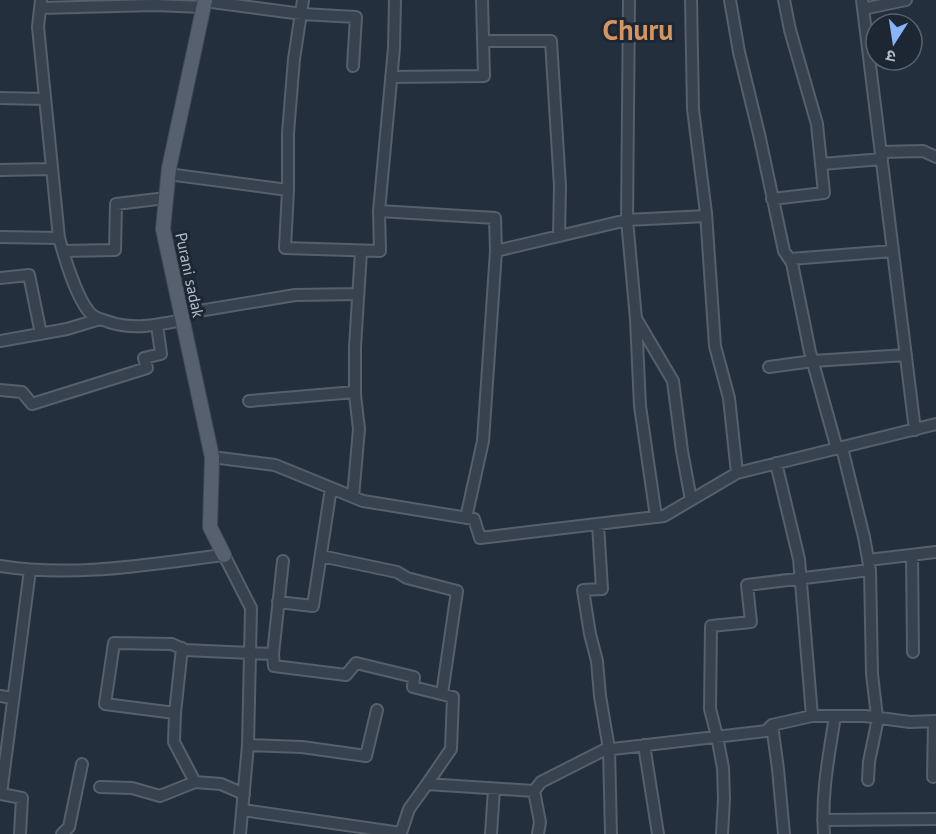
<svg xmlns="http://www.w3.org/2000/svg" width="936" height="834" font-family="'PT Sans','Noto Sans Devanagari',sans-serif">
	<rect width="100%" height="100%" fill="#242f3e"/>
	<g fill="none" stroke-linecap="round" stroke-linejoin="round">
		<!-- minor casing -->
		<g stroke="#565f6c" stroke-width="14">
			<path id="minor" d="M41,0L38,27L59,238
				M395,0L394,48L379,211L495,218L496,251
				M691,0L693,109L706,213L715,346L729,398L737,473
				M730,0L739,52L759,134L784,251L792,263L810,352L837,449
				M862,0L915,430
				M204,1L302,14L356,17L353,66
				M40,8L154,5L203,7
				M863,9L906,0
				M483,41H551L560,186L559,236
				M391,77L484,76L482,0
				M0,98L44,99
				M881,152L923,151L936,157
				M822,164L882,159
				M0,170L52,169
				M168,174L288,190V133L294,59L303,0
				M288,190L285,248L380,251L379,211
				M772,199L824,193L817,124L790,30L784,0
				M0,237L59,238C65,259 77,301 92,315C97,319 104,320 109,322C134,330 157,325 183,320
				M63,251L115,250L116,204L166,198
				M790,259L893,251
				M0,278L29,275L41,334
				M181,314L295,295L358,294
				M637,320L673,381L682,451L691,500
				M0,341L67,329L100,319
				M769,367L813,361L906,355
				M0,390L22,392L32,404L147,368L144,358L161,354L157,325
				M249,401L355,392
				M842,448L864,537L870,570L872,674L877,717
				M212,457L275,465L363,501L474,519L480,538L664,516L737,473L936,424
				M776,463L799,559L812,716
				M353,497L359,429L355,395V347L361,251
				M656,517L640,406L636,319L627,220L706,216
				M466,518L483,441L496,251L627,220L629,0
				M598,524L602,589L583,590L590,634L597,661L600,696L609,749L611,834
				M912,555L913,652
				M321,556L397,572L407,578L457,591L442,694
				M868,560L936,552
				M0,566C74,578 150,564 224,555L251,608L248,745L240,834
				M278,602L313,606L331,488
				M273,654L283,561
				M0,696L13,698
				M175,713L182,648
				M772,725L778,769L784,834
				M248,745L302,747L366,756L377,710
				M644,745L658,834
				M933,777L934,721
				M868,780L869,762L878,718
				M195,782L174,742L175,713L105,704L114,643L172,644L185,650L273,654L274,666L346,675L356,663L414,677L413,687L453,697L451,749L427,784
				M100,787L132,788L160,796L195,782L221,784L244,794
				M534,791L540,822L538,834
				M243,810L401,833L409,809L427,784L534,791L541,782L604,750L766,731L772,725L812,716H865L910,722L936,721
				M823,820L936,819
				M20,834L22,798L1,794L30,570
				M62,834L69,827L82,764
				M491,834L494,789
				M722,834L724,799L723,768L717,736L710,709L711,626L751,622L747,585L870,570
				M824,834C821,794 829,755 835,716"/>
		</g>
		<!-- major casing -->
		<g stroke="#414a57" stroke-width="16">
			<path id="major" d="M205,0L169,168L163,229L212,457L210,527L224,555"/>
		</g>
		<!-- minor -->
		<use href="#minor" stroke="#38414e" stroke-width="10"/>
		<!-- major -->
		<use href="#major" stroke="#56606e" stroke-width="14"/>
	</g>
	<g text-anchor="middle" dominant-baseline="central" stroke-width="6" stroke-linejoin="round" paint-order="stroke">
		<!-- street labels -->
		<g font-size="16" fill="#b4bcc9" stroke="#1d2633">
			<text transform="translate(190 275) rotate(78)">Purani sadak</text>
		</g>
		<!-- town labels -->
		<g font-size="28" font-weight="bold" fill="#d59563" stroke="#1d2633">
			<text x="638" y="29">Churu</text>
		</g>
	</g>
	<!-- north arrow -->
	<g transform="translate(894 42) rotate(192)"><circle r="28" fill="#1d2633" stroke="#59626f" stroke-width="1.5"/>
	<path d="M0-4.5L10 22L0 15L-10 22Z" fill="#8ab4f8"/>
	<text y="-9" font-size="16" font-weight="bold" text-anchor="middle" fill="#b4bcc9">उ</text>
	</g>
</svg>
